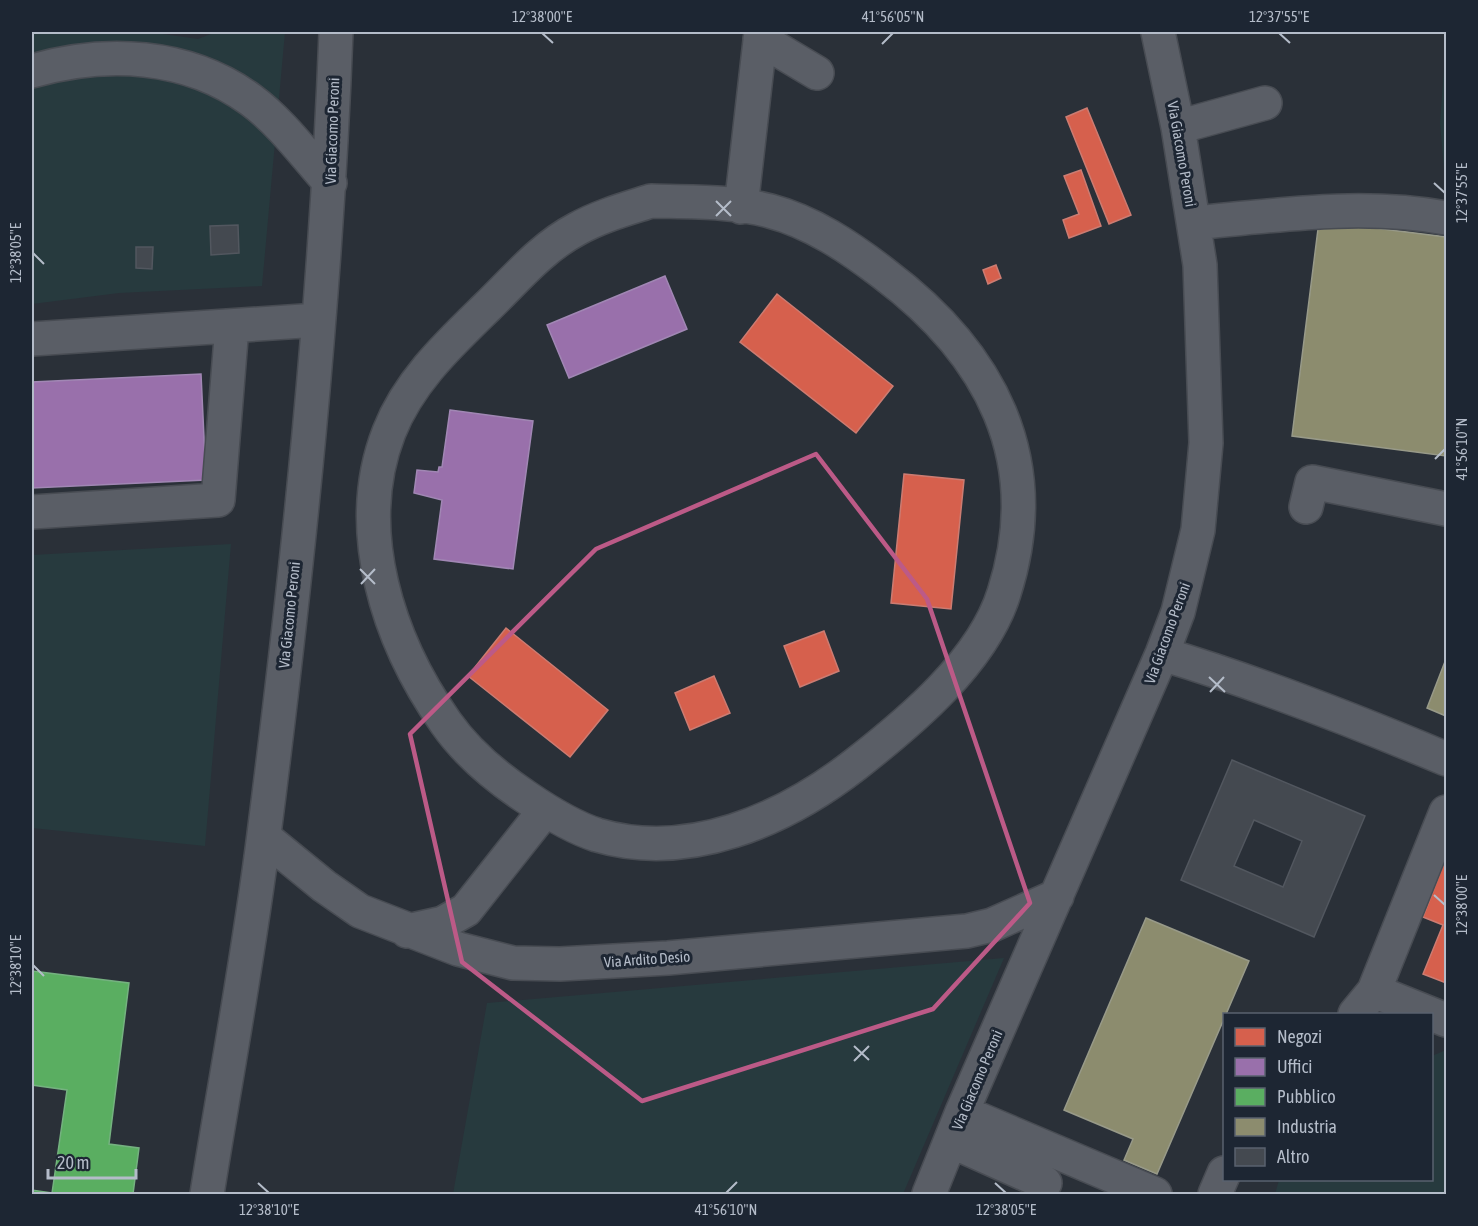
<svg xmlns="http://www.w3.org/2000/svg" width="1478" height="1226" font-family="'Asap Condensed',sans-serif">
	<rect width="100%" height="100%" fill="#2a3038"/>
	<!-- green -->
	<path fill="#273a3e" d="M32,32H149L198,39L216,32H285L262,286L119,293L32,304Z
		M1446,41V193L1440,123Z
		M231,544L205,846L32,828V555Z
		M1004,958L903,1194H453L487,1003Z
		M1446,1050V1194H1275L1279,1180H1432V1056Z"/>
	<!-- shops -->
	<path fill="#d6604d" stroke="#cc7c72" stroke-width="1.5" d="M1087,108L1131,215L1109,224L1066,117Z
		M1081,170L1101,226L1069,238L1063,220L1079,214L1064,176Z
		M996,265L1001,278L988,284L983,270Z
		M777,294L893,386L856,433L740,342Z
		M904,474L964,480L951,609L891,603Z
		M506,628L608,710L570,757L468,676Z
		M824,631L839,671L800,687L784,646Z
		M714,676L730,713L690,730L675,693Z
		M1444,863L1446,864V983L1423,974L1443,925L1423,917Z"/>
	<!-- offices -->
	<path fill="#9970ab" stroke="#a187b4" stroke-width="1.5" d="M665,276L687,329L569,378L547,325Z
		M201,374L206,480L32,488V382Z
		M450,410L533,421L513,569L434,559L442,500L414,493L417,470L438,472L439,467H442Z"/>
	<!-- public -->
	<path fill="#5aae61" stroke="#75b280" stroke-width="1.5" d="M32,971L129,983L109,1144L139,1148L133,1194H32V1190L52,1193L67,1090L32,1085Z"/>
	<!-- industry -->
	<path fill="#8c8c6e" stroke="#989a89" stroke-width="1.5" d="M1319,221L1446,237V456L1292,436Z
		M1446,659V716L1427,708Z
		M1146,918L1249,961L1157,1174L1124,1160L1133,1139L1064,1110Z"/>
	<!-- building -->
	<path fill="#444950" stroke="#52575f" stroke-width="1.5" fill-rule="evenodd" d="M238,225L239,253L211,255L210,226Z
		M136,247H153L152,269L136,268Z
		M1232,760L1365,816L1314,937L1181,880ZM1254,820L1302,841L1283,887L1234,866Z"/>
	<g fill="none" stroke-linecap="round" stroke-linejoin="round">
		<!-- minor casing -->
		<g stroke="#484c53" stroke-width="36">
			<path id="minor" d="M760,39L817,73
				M32,71C105,50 187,53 251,100C281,122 305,155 330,183
				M1178,127L1265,103
				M651,201C690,202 733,201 770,211C812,222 849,247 883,273C990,353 1047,459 1004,593C983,661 911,721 856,764C784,820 689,862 597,835C572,827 548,812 526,797C496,777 467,753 446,723C388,641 351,529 389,432C409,381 449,344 487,307C515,280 541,248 577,229C600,216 626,209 651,201Z
				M741,207L761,32
				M1195,223C1279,215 1362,203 1446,218
				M32,339L318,320
				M1306,507L1312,482L1446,509
				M32,512L218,500L232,326
				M1162,654C1259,683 1353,720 1446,759
				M1446,812L1374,991L1446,1020
				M264,837L324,886L360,911L458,949L513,963L560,964L668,958L967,931L992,925L1057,896
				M407,931L443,923L466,910L545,810
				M1355,1014L1374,991
				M962,1112L1155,1194
				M951,1141L1045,1183
				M207,1194C226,1075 249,955 264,834C298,568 326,300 336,32
				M929,1194L962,1112L1162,654L1178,612L1198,530L1206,443L1200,265L1178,127L1158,32
				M1215,1194L1224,1173"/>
		</g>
		<!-- minor -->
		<use href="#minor" stroke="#5a5e66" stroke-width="33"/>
	</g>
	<!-- marked area -->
	<path fill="none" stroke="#bc5a87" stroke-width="4.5" stroke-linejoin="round" d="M816,454L927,599L1030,903L933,1009L642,1101L462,962L410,734L596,549Z"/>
	<!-- ticks -->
	<path fill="none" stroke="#b4bcc9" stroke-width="2" d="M542,33L553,43M1279,33L1290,43M882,44L893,33M1434,183L1445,193M716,201L731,216M716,216L731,201M33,253L44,264M1435,459L1445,449M360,569L375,584M361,584L375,569M1209,677L1225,692M1210,692L1224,677M1434,895L1445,905M33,965L44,976M854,1046L869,1060M854,1061L869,1046M258,1183L269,1193M995,1183L1006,1193M726,1193L737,1182"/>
	<g text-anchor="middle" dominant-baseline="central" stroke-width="6" stroke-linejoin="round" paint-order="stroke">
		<!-- street labels -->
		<g font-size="15" fill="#b4bcc9" stroke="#1d2633">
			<text transform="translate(332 131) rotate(-88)">Via Giacomo Peroni</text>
			<text transform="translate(1182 154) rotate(80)">Via Giacomo Peroni</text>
			<text transform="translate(289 615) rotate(-84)">Via Giacomo Peroni</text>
			<text transform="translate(1167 633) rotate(-70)">Via Giacomo Peroni</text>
			<text transform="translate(647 959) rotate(-4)">Via Ardito Desio</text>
			<text transform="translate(977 1080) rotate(-67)">Via Giacomo Peroni</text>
		</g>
	</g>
	<!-- border -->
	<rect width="1478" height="1226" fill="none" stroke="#1d2633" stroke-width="66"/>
	<!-- legend -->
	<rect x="1223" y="1013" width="210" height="168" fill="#1d2633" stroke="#59626f" stroke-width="1.5"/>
	<rect x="1235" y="1028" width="30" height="18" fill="#d6604d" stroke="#59626f" stroke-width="1.5"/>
	<text x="1277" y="1043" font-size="18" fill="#b4bcc9">Negozi</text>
	<rect x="1235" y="1058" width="30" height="18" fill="#9970ab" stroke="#59626f" stroke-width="1.5"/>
	<text x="1277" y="1073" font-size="18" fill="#b4bcc9">Uffici</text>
	<rect x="1235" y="1088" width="30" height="18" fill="#5aae61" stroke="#59626f" stroke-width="1.5"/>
	<text x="1277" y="1103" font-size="18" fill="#b4bcc9">Pubblico</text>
	<rect x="1235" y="1118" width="30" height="18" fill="#8c8c6e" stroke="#59626f" stroke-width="1.5"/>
	<text x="1277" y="1133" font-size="18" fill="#b4bcc9">Industria</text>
	<rect x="1235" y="1148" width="30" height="18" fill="#444950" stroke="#59626f" stroke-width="1.5"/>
	<text x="1277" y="1163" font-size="18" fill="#b4bcc9">Altro</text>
	<!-- scale -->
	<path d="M48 1169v9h88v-9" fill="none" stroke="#b4bcc9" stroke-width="3"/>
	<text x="57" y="1169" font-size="18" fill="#b4bcc9" stroke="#1d2633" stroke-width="4.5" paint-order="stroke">20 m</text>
	<rect x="33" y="33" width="1412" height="1160" fill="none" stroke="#b4bcc9" stroke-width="2"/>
	<g font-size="15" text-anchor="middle" fill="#b4bcc9">
		<text x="542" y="22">12°38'00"E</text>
		<text x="893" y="22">41°56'05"N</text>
		<text x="1279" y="22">12°37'55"E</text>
		<text transform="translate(1462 193) rotate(-90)" y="5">12°37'55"E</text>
		<text transform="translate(16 253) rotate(-90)" y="5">12°38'05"E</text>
		<text transform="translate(1462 449) rotate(-90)" y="5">41°56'10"N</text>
		<text transform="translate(1462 905) rotate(-90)" y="5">12°38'00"E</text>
		<text transform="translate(16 965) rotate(-90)" y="5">12°38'10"E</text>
		<text x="269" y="1215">12°38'10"E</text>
		<text x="726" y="1215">41°56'10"N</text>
		<text x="1006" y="1215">12°38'05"E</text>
	</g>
</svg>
